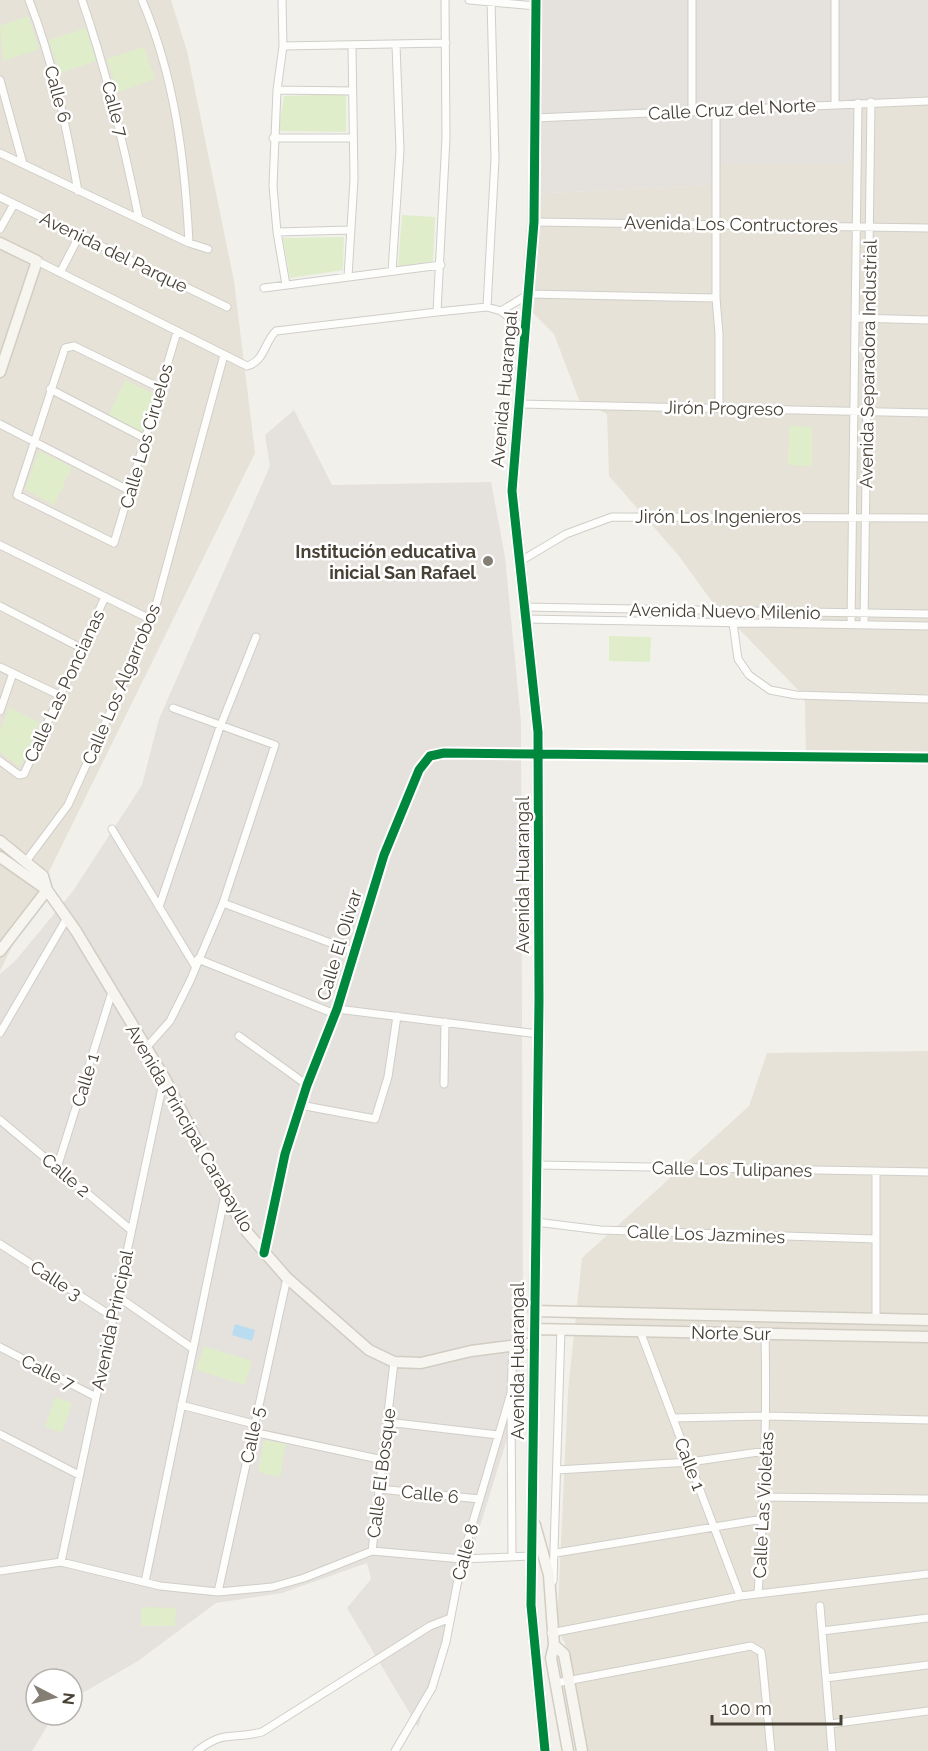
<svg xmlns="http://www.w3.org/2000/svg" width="928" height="1751" font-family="Raleway,sans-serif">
	<rect width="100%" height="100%" fill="#f2f0eb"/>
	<!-- residential -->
	<path fill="#e6e2d8" d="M0,0H171L187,51L234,281L255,453L0,971Z
		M928,96V752L806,750L805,702L798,690L710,599L679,556L609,476L607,414L579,400L554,334L521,301L529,194L711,185L712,164H850L853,99Z
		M928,1051V1751H585L565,1643L557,1629L568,1391L582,1258L749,1106L767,1053Z"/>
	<!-- industrial -->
	<path fill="#e5e1dc" d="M530,0H928V96L853,100L850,164H713L711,185L529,194Z
		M294,410L332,485L491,482L505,557L521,722L523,1311L518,1403L418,1727L347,1608L371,1579L367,1563L282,1593L216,1603L138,1661L72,1699V1679H36V1715H54L32,1751H0V974L16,960L73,891L142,785L159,719L270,466L265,435Z"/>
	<!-- green -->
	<path fill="#dfedca" d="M28,16L39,49L3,61L0,26Z
		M86,28L96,61L60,73L49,40Z
		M144,47L155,79L118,92L107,59Z
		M346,94V132L278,131L284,96Z
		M402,215L435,217L433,261L398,267Z
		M344,237L343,270L290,278L283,238Z
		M125,380L154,394L144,436L108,417Z
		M789,426L812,427V466L788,465Z
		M39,451L72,467L54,505L25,489Z
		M609,636L651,637L650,662L609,661Z
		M9,707L40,723L20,767L0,752V731Z
		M204,1346L252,1361L245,1385L196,1370Z
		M55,1397L72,1403L62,1433L45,1427Z
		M264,1440L286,1444L280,1477L258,1472Z
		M141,1607L176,1608L175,1626H141Z"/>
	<!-- water -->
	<path fill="#badcf1" d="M235,1324L255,1330L252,1341L232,1335Z"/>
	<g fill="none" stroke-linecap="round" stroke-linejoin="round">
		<!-- street casing -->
		<g stroke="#d0cec8" stroke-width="9">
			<path id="street" d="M29,0C53,61 66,126 78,191
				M82,0C107,72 124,145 139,219
				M142,0C175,77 185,161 189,243
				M282,0L283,46L277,90L273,186L277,232L286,285
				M469,0L536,6
				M692,0V112
				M283,46L446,43
				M0,80L23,164
				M277,90L352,91
				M835,104V0
				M716,111V298L719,334V408
				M535,118L928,101
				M273,138H353
				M0,153L189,243L208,249
				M0,197L227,307
				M534,222L928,228
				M0,229L14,204
				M277,232L350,230
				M37,261L247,366C265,361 264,342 276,331L437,312L487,307L501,311
				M392,271L400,150L396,45
				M60,273L79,236
				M348,277L354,179L352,46
				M264,288L441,265
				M487,307L495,159L491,0
				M437,312L446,138L445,0
				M855,318L928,320
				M526,331L501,311L529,294L716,298
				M160,388L74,346L65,348L17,495L114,543L177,332
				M50,389L146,439
				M520,404L928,413
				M0,424L130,491
				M0,545L152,620
				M519,562L566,534L612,517L928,518
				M0,606L81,648
				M523,607L928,614
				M525,619L928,626
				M733,623L738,659L749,675L770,690L796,695L928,699
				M851,625L858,103
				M864,625L871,102
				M0,667L59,695
				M0,711L13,673
				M0,761L19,775L24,774L105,597
				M112,829L195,966
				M27,860L68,805L152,620L224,355
				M223,903L355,952
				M159,907L220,727L256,637
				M198,959L335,1014
				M337,1009L538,1034
				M0,1033L67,918
				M239,1036L307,1085
				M146,1048L170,1021L190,981L223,903L275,745L173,708
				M444,1084L445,1022
				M300,1105L375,1119L388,1077L397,1016
				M0,1120L131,1230
				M537,1165L928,1172
				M57,1168L112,992
				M536,1222L600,1230L876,1239
				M0,1244L113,1317
				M264,1253L285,1154L307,1085L337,1009L384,855L419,770L430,756L444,753L928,758
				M117,1296L192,1348
				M876,1318V1172
				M640,1331L740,1596
				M0,1347L96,1397
				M511,1401L512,1557
				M181,1405L254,1424
				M673,1418L767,1416L928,1420
				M387,1422L498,1435
				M253,1432L383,1460
				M0,1434L79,1475
				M557,1470L690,1462L766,1451
				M379,1489L480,1499
				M765,1497L928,1499
				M372,1551L394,1362
				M556,1553L763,1519
				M61,1562L164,1078
				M0,1571L61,1562L160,1586L218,1592L272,1587L304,1578L372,1551L462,1559L531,1556
				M553,1581L561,1329
				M145,1582L225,1195
				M218,1592L287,1278
				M758,1594C764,1507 767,1421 765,1333
				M820,1606L832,1751
				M822,1631L928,1618
				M551,1633L740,1596L928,1574
				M826,1678L928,1665
				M556,1683L751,1646L761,1652L762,1658L771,1751
				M830,1724L928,1711
				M197,1751C226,1729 231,1740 262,1732L430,1626L448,1619
				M395,1751L432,1688L446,1642L462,1559L511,1393L513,1346"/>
		</g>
		<!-- secondary casing -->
		<g stroke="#d2cdc2" stroke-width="13">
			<path id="secondary" d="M536,0L534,222L512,491L538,732L539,1000L531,1605L545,1751
				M0,243L37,261L0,372
				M0,841L43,876L47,890L76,931L164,1077L225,1195L247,1232L287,1278L369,1350L394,1362L421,1363L471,1351L534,1343
				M0,857L47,890
				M0,951L47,890
				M534,1311L928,1320
				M534,1329L928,1337
				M535,1525L549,1575L554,1645L551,1658L568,1751
				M554,1645L564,1654L582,1751"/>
		</g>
		<!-- street -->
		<use href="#street" stroke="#fdfdfc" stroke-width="7"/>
		<!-- secondary -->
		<use href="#secondary" stroke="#f7f5ef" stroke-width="10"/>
		<!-- cycleway casing -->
		<g stroke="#fff" stroke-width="13">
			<path id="cycleway" d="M536,0L534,222L512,491L538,732L539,1000L531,1605L545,1751
				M264,1253L285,1154L307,1085L337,1009L384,855L419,770L430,756L444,753L928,758"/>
		</g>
		<!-- cycleway -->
		<use href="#cycleway" stroke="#00873e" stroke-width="9"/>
	</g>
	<!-- markers -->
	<circle fill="#847e75" stroke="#fff" stroke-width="2" cx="488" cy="561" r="6"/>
	<g text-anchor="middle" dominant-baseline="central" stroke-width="5" stroke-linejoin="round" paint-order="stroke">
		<!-- street labels -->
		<g font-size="18" fill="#484136" stroke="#fff">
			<text transform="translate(58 94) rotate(75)">Calle 6</text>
			<text transform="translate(115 109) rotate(75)">Calle 7</text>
			<text transform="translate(732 109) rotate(-3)">Calle Cruz del Norte</text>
			<text transform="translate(731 224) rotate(1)">Avenida Los Contructores</text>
			<text transform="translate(114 252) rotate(26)">Avenida del Parque</text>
			<text transform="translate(868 364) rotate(-89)">Avenida Separadora Industrial</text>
			<text transform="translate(504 389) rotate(-85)">Avenida Huarangal</text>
			<text transform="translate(724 408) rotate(1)">Jirón Progreso</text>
			<text transform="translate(146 436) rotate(-74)">Calle Los Ciruelos</text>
			<text x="718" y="516">Jirón Los Ingenieros</text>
			<text transform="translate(725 611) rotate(1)">Avenida Nuevo Milenio</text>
			<text transform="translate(121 684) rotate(-67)">Calle Los Algarrobos</text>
			<text transform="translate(64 686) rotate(-65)">Calle Las Poncianas</text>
			<text transform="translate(522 875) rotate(-90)">Avenida Huarangal</text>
			<text transform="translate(339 945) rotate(-73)">Calle El Olivar</text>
			<text transform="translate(85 1080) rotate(-73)">Calle 1</text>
			<text transform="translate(190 1128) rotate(60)">Avenida Principal Carabayllo</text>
			<text transform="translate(732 1169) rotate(1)">Calle Los Tulipanes</text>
			<text transform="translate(66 1175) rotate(40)">Calle 2</text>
			<text transform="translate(706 1234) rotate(2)">Calle Los Jazmines</text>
			<text transform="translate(56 1280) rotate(33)">Calle 3</text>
			<text transform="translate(112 1320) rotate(-78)">Avenida Principal</text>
			<text transform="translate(731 1333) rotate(1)">Norte Sur</text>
			<text transform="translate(517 1361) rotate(-90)">Avenida Huarangal</text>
			<text transform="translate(48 1372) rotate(27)">Calle 7</text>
			<text transform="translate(252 1435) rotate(-78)">Calle 5</text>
			<text transform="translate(690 1464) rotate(69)">Calle 1</text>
			<text transform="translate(381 1473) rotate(-83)">Calle El Bosque</text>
			<text transform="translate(430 1494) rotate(6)">Calle 6</text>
			<text transform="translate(763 1505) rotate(-87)">Calle Las Violetas</text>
			<text transform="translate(465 1552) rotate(-75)">Calle 8</text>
		</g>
		<!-- poi labels -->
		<g font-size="18" font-weight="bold" fill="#484136" stroke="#fff" text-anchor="end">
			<text x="476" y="551">Institución educativa<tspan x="476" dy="21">inicial San Rafael</tspan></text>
		</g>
	</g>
	<!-- north arrow -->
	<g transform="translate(54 1697) rotate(97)"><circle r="28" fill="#ffffff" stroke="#b6b3af" stroke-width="1.5"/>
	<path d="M0-4.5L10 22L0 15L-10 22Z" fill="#847e75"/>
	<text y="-9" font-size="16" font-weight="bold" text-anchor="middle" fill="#484136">N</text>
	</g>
	<!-- scale -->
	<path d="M712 1715v9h129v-9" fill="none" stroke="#484136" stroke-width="3"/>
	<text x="721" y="1715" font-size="18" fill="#484136" stroke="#ffffff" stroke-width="4.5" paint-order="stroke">100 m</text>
</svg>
